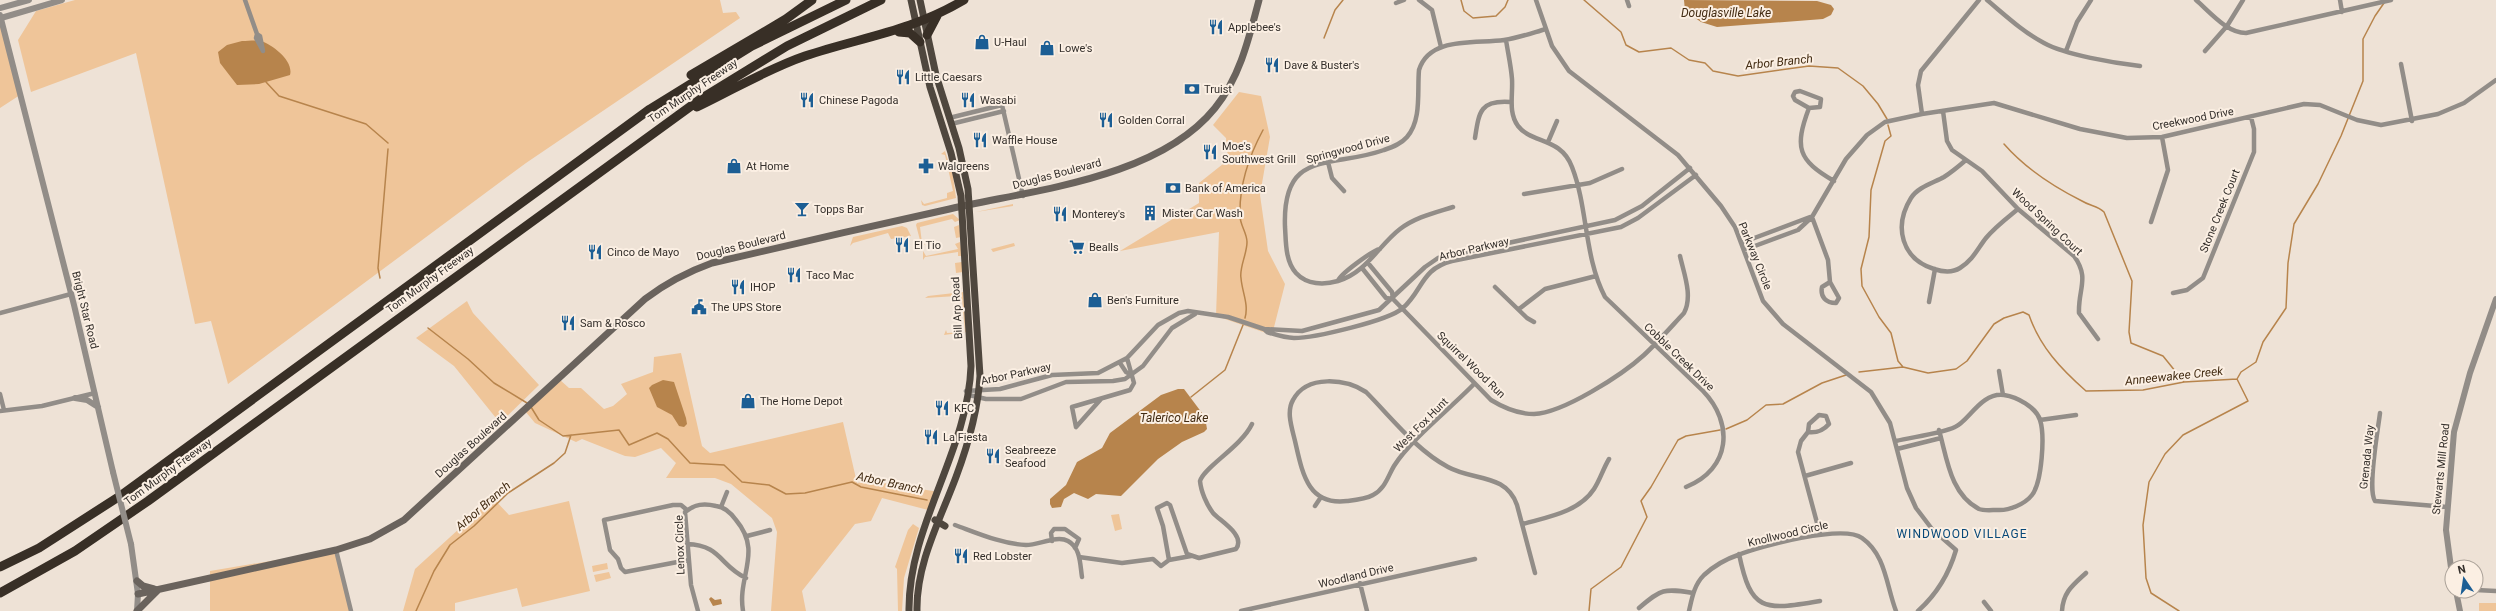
<svg xmlns="http://www.w3.org/2000/svg" width="2496" height="611" font-family="Roboto,sans-serif">
	<rect width="100%" height="100%" fill="#eee2d6"/>
	<!-- green -->
	<path fill="#efc599" d="M75,0H720L723,13L736,12L740,18L526,163L228,384L211,321L195,324L136,53L31,92L18,40L36,11Z
		M0,15L20,95L0,108Z
		M1239,92L1261,96L1270,137L1260,195L1268,251L1285,284L1272,335L1216,316L1219,232L1120,251L1199,203V183L1228,160L1226,138L1213,125Z
		M945,151L953,176L956,198L925,206L922,205L921,200L924,204L947,198V193L953,191L945,155L941,154Z
		M1013,204V206L976,212Z
		M953,214L960,220L955,222L952,219L920,227L922,243L925,244L923,246L921,244L916,225L917,223Z
		M959,225L961,237L956,238L954,227Z
		M902,226L907,228L911,236L891,239L888,233L853,243L850,246L853,237Z
		M960,242L962,256H958V252L925,257L923,260V251L926,256L958,249L955,244Z
		M1014,243L1015,246L993,252L991,249Z
		M962,262L963,272L956,273L955,263Z
		M963,292L966,332L944,335L946,330L947,333L965,332L962,299L957,296L925,298L928,296Z
		M467,301L473,313L539,385L500,423L454,366L416,338Z
		M681,353L702,446L710,453L843,422L857,483L871,481L939,492L932,511L882,498L871,521L855,524L802,591L806,611H771L777,532L772,518L731,484L715,478H666L676,463L661,448L635,457L625,456L582,439L576,442L535,423L525,411L559,379L569,388H581L604,409L613,406L627,394L621,384L653,372L654,357Z
		M493,498L509,515L569,501L590,591L522,607L517,588L455,603V611H403L415,569Z
		M1119,514L1122,529L1115,531L1111,515Z
		M913,524L919,528L904,578L902,611H898L897,569L895,567L908,530Z
		M336,550L351,611H210V571Z
		M607,563L608,569L593,572L592,566Z
		M609,572L611,578L596,582L594,575Z
		M2479,603H2496V611H2479Z"/>
	<!-- water -->
	<path fill="#b7844c" d="M1684,0L1817,1L1831,5L1834,9L1831,15L1823,19L1717,27L1701,22L1685,11Z
		M242,41C248,41 256,40 261,41C273,45 294,61 290,75L259,84L237,85L220,63L218,52L227,45Z
		M663,380L674,382L686,418L687,424L684,427L679,426L672,415L657,407L649,388L652,385Z
		M1178,389H1184L1205,417L1207,429L1204,432L1182,442L1158,459L1121,496L1096,494L1088,499L1074,493L1064,499L1061,507L1052,508L1050,504V499L1066,485L1077,462L1102,448L1110,433L1161,395Z
		M711,597L715,600L721,599L722,604L713,606L709,599Z"/>
	<g fill="none" stroke-linecap="round" stroke-linejoin="round">
		<!-- stream -->
		<path stroke="#b7844c" stroke-width="1.5" d="M1461,0L1464,11L1473,18L1496,16L1505,7L1508,0
			M1584,0L1621,32L1626,45L1639,52L1671,48L1689,60L1705,63L1713,71L1738,76L1809,66L1838,68L1863,86L1878,104L1887,119
			M1324,38L1335,10L1343,0
			M266,82L279,96L366,124L388,143
			M1888,125L1891,136L1885,141L1871,190L1869,237L1861,269L1862,286L1879,317L1891,333L1898,361L1903,367L1928,373L1956,369L1967,361L1994,324L2004,318L2023,312L2029,315C2040,347 2061,369 2086,391L2143,390L2184,382L2237,379
			M2004,144C2025,168 2054,187 2082,201C2090,206 2098,206 2104,212L2132,281L2129,332L2131,343L2163,356L2184,382
			M380,278L378,268L388,149
			M1245,318C1249,304 1242,292 1241,278C1239,268 1247,254 1247,242C1247,233 1240,225 1240,216C1239,186 1249,156 1263,130
			M428,328L468,359L494,383L527,403
			M1859,372L1903,367
			M2237,379L2241,372L2256,362L2263,342L2286,308L2288,263L2294,224L2318,184L2341,136L2363,81V39L2375,16L2384,3
			M1191,397L1225,370L1243,325
			M531,407L539,420L563,436L619,430L629,445L657,433L668,439L690,463L724,465L742,482L769,485L786,494L805,493L852,482L861,487L927,500
			M1726,429L1747,420L1766,405L1783,404L1822,383L1846,375
			M416,611L434,571L450,545L474,526L508,493L554,463L565,453L571,435
			M1589,611L1591,589L1621,567L1647,517L1641,501L1651,487L1678,440L1686,436L1720,430
			M2179,611L2151,593L2146,578L2143,525L2149,482L2165,454L2183,435L2248,401L2237,379"/>
		<!-- minor -->
		<path stroke="#928d88" stroke-width="4.5" d="M245,0L257,34L256,38L263,51L260,36L257,34
			M1419,0L1432,10L1441,47
			M1536,0L1552,46L1569,71L1678,155L1721,206L1735,227L1763,301L1783,324L1871,392L1890,423L1907,488L1916,508L1932,529L1956,550C1949,574 1937,594 1918,611
			M1627,0L1629,6
			M1987,0C2005,15 2023,32 2044,43C2066,55 2114,63 2140,66
			M2196,0C2210,12 2227,33 2246,33L2391,0
			M2340,0L2342,12
			M1396,3L1404,0
			M1506,40C1508,53 1511,66 1512,79C1513,96 1508,112 1518,126C1532,144 1561,137 1572,167C1588,208 1584,257 1605,297L1703,391C1734,423 1731,469 1686,487
			M2066,51L2077,22L2091,0
			M2205,51L2227,26L2243,0
			M2401,64L2412,121
			M1809,108L1795,100L1793,96L1795,92L1800,91L1821,99L1820,107L1809,108C1794,148 1798,160 1834,181
			M1943,111L1947,141L1952,150L1982,171L2018,209L2074,256C2090,278 2078,289 2079,313L2098,339
			M1922,114L1918,85L1921,71L1979,0
			M949,118L1002,105L1023,196
			M951,124L1004,111
			M1475,138C1479,112 1480,100 1510,102
			M1548,142L1557,121
			M1966,160C1959,166 1952,172 1944,177C1933,183 1918,187 1911,198C1893,227 1902,259 1934,269C1943,272 1952,273 1960,268C1973,260 1978,248 1986,238C1995,227 2007,218 2018,209
			M1328,162L1332,178L1344,191
			M1524,194L1590,183L1622,169
			M1453,207C1434,213 1416,217 1400,229C1379,245 1366,273 1338,281C1324,285 1307,285 1296,273C1285,261 1286,241 1285,227C1282,148 1331,169 1384,150C1393,147 1401,144 1407,137C1422,120 1417,91 1419,70C1429,36 1476,44 1504,40C1518,38 1532,33 1546,29
			M1812,217L1828,260L1830,282L1839,298L1836,303C1826,303 1820,297 1822,287L1830,282
			M2151,222L2168,170L2162,137
			M1741,243L1810,217
			M1744,250L1798,230L1812,217L1846,159L1867,135L1885,122L1922,114L1994,103L2080,129L2127,138L2162,137L2304,104L2320,105L2357,120L2381,125L2438,114L2464,103L2496,80
			M1368,263L1392,292L1393,299
			M1362,268L1386,298L1393,299L1491,400C1504,408 1518,414 1534,414C1563,413 1622,375 1644,355C1658,342 1671,327 1684,313C1693,296 1684,274 1680,256
			M1338,281C1339,275 1373,250 1380,249
			M1495,287L1527,318L1534,322
			M2173,293L2187,290L2203,278L2254,152V129L2251,117
			M1929,302L1935,269
			M1519,309L1545,289L1596,276
			M0,313L71,294
			M1195,314L1172,328L1143,366L1125,379L1113,381L1066,382L1021,399H986L969,395L966,391L1000,389L1052,375L1098,373L1127,358L1158,325L1179,313L1188,311L1228,317L1264,329L1267,332C1276,335 1285,338 1294,338C1314,338 1388,321 1403,308C1423,290 1421,269 1452,261L1621,227L1638,218L1696,175
			M1264,329L1302,331L1379,310L1425,267L1438,258L1615,220L1642,206L1690,168
			M1120,363L1126,372L1132,375
			M1999,371L2003,395
			M1474,384C1451,408 1411,439 1394,466C1388,476 1385,489 1373,495C1366,499 1356,500 1347,501C1307,506 1302,471 1295,441C1292,428 1286,412 1293,400C1307,374 1346,379 1366,392C1391,417 1416,450 1448,467C1473,481 1506,473 1517,505L1535,573
			M0,394L4,410
			M1101,399L1076,427L1072,407L1130,390L1134,383L1127,358
			M0,411L42,406L95,393
			M2380,413C2378,430 2367,489 2375,501L2447,507
			M1819,415L1826,416L1829,424C1823,431 1817,433 1808,432L1809,424Z
			M2040,420L2076,415
			M1808,432L1801,441L1798,452L1820,534
			M1896,441C1912,437 1940,434 1955,427C1969,421 1981,392 2004,395C2017,397 2036,407 2040,420C2045,435 2042,482 2032,495C2025,504 2009,511 1997,510C1992,510 1984,511 1979,509C1950,494 1947,458 1939,430
			M1897,449L1941,438
			M1805,476L1851,463
			M1315,506L1321,497
			M721,507L727,492
			M687,510L681,505H673L604,520L610,550L618,559L621,568L625,572L688,560
			M1523,524C1548,517 1579,512 1594,489C1600,480 1603,469 1609,459
			M955,525C977,533 1002,544 1026,545C1039,545 1057,535 1068,541C1081,548 1080,565 1082,577
			M747,536L770,530
			M1052,541L1051,533L1054,529H1065L1079,539L1075,548
			M687,544C721,545 720,566 746,578
			M336,550L351,611
			M1739,554C1751,611 1762,611 1820,601
			M1079,557L1122,563L1153,559L1161,566L1169,560L1163,526L1157,508L1167,503L1170,505L1187,554L1199,558L1236,549C1246,535 1220,521 1213,513C1207,505 1201,492 1200,481C1204,467 1241,447 1252,424
			M1169,560L1191,556
			M1360,583L1367,611
			M2476,590L2496,591
			M2457,594L2471,591
			M1984,602L1991,611
			M1639,608C1661,589 1664,588 1693,593
			M698,611L691,585L685,512C695,504 704,503 716,506C724,507 731,513 736,520C763,552 737,576 743,611
			M1241,611L1475,559
			M1689,611C1692,598 1694,585 1704,575C1714,566 1726,559 1738,555C1760,546 1843,524 1862,538C1886,555 1886,585 1896,611
			M2062,611C2063,592 2073,585 2086,573"/>
		<!-- tertiary -->
		<path stroke="#928d88" stroke-width="6" d="M0,8L29,0
			M0,15L74,305L113,472
			M1,18L62,0
			M75,398L87,400L98,407
			M131,544L138,594L137,611
			M2452,575L2446,530L2454,432L2470,373L2496,299
			M2456,591L2460,611"/>
		<!-- secondary -->
		<path stroke="#6a635d" stroke-width="7" d="M137,581L143,586L154,589
			M138,594L336,550L370,539L404,520L645,299C666,283 687,272 712,263C790,245 867,227 945,210C1029,190 1157,180 1215,108C1240,77 1249,38 1259,0
			M137,611L158,590"/>
		<!-- primary -->
		<path stroke="#4f473e" stroke-width="7" d="M935,520L945,526
			M909,611C908,525 968,452 971,366L961,196L951,153L930,87L911,0
			M917,611C916,564 940,520 956,477C968,445 978,410 980,376L968,189L959,148L936,75L920,0"/>
		<!-- motorway -->
		<path stroke="#382f26" stroke-width="9" d="M899,32L910,33L920,42
			M927,35L937,16
			M691,75L786,19L812,0
			M697,107C733,90 767,69 805,56C862,37 910,32 964,0
			M0,567L39,548L123,494L650,109L752,46L846,0
			M0,593L75,551L148,501L702,98L787,46L881,0"/>
		<!-- tertiary-bridge -->
		<path stroke="#928d88" stroke-width="6" d="M113,472L131,544"/>
	</g>
	<!-- icons -->
	<defs>
		<g id="restaurant-bare" transform="scale(1.2)"><path d="M-5-6h1v4h1v-4h1v4h1v-4h1v5L-1.5 .5V6h-2V.5L-5-1ZM5-6V6H3V1.5H1.5Q1.5-4 5-6Z" fill="#1c5e94" stroke="#fbefe3" stroke-width="2.5" paint-order="stroke"/></g>
		<g id="shop-bare" transform="scale(1.2)"><path d="M-5-2.5h2.3a2.7 3.5 0 0 1 5.4 0H5L5.5 6h-11ZM-1.5-2.5h3a1.5 2.3 0 0 0-3 0Z" fill="#1c5e94" stroke="#fbefe3" stroke-width="2.5" paint-order="stroke"/></g>
		<g id="bank-bare" transform="scale(1.2)"><path d="M-6-4H6V4H-6ZM0-2.3a2.3 2.3 0 1 0 0 4.6a2.3 2.3 0 1 0 0-4.6Z" fill="#1c5e94" stroke="#fbefe3" stroke-width="2.5" paint-order="stroke"/></g>
		<g id="pharmacy-bare" transform="scale(1.2)"><path d="M-2-6h4v4h4v4h-4v4h-4v-4h-4v-4h4Z" fill="#1c5e94" stroke="#fbefe3" stroke-width="2.5" paint-order="stroke"/></g>
		<g id="bar-bare" transform="scale(1.2)"><path d="M-6-5H6L.8 .8V4.5H3.5V6h-7V4.5H-.8V.8Z" fill="#1c5e94" stroke="#fbefe3" stroke-width="2.5" paint-order="stroke"/></g>
		<g id="building-bare" transform="scale(1.2)"><path d="M-4-6H4V6H1V3H-1V6H-4ZM-2.5-4.3h1.7v1.8h-1.7ZM.8-4.3h1.7v1.8H.8ZM-2.5-1h1.7V.8h-1.7ZM.8-1h1.7V.8H.8Z" fill="#1c5e94" stroke="#fbefe3" stroke-width="2.5" paint-order="stroke"/></g>
		<g id="supermarket-bare" transform="scale(1.2)"><path d="M-6-5.5h2.5l.6 2H6L4.5 2H-2.5L-4.4-4H-6ZM-1.5 3.2a1.3 1.3 0 1 0 .1 0ZM3 3.2a1.3 1.3 0 1 0 .1 0Z" fill="#1c5e94" stroke="#fbefe3" stroke-width="2.5" paint-order="stroke"/></g>
		<g id="civic-bare" transform="scale(1.2)"><path d="M-.6-6.5H3V-4.5H.6V-3L4-1V1h2V6H-6V1h2V-1L-.6-3ZM-1.2 2.5V6h2.4V2.5Z" fill="#1c5e94" stroke="#fbefe3" stroke-width="2.5" paint-order="stroke"/></g>
	</defs>
	<g fill-rule="evenodd">
		<use href="#restaurant-bare" x="1216" y="27"/>
		<use href="#shop-bare" x="982" y="42"/>
		<use href="#shop-bare" x="1047" y="48"/>
		<use href="#restaurant-bare" x="1272" y="65"/>
		<use href="#restaurant-bare" x="903" y="77"/>
		<use href="#bank-bare" x="1192" y="89"/>
		<use href="#restaurant-bare" x="807" y="100"/>
		<use href="#restaurant-bare" x="968" y="100"/>
		<use href="#restaurant-bare" x="1106" y="120"/>
		<use href="#restaurant-bare" x="980" y="140"/>
		<use href="#restaurant-bare" x="1210" y="152"/>
		<use href="#shop-bare" x="734" y="166"/>
		<use href="#pharmacy-bare" x="926" y="166"/>
		<use href="#bank-bare" x="1173" y="188"/>
		<use href="#bar-bare" x="802" y="209"/>
		<use href="#building-bare" x="1150" y="213"/>
		<use href="#restaurant-bare" x="1060" y="214"/>
		<use href="#restaurant-bare" x="902" y="245"/>
		<use href="#supermarket-bare" x="1077" y="247"/>
		<use href="#restaurant-bare" x="595" y="252"/>
		<use href="#restaurant-bare" x="794" y="275"/>
		<use href="#restaurant-bare" x="738" y="287"/>
		<use href="#shop-bare" x="1095" y="300"/>
		<use href="#civic-bare" x="699" y="307"/>
		<use href="#restaurant-bare" x="568" y="323"/>
		<use href="#shop-bare" x="748" y="401"/>
		<use href="#restaurant-bare" x="942" y="408"/>
		<use href="#restaurant-bare" x="931" y="437"/>
		<use href="#restaurant-bare" x="993" y="456"/>
		<use href="#restaurant-bare" x="961" y="556"/>
	</g>
	<g text-anchor="middle" dominant-baseline="central" stroke-width="4" stroke-linejoin="round" paint-order="stroke">
		<!-- poi labels -->
		<g font-size="11" fill="#342f2b" stroke="#fbefe3" text-anchor="start">
			<text x="1228" y="27">Applebee's</text>
			<text x="994" y="42">U-Haul</text>
			<text x="1059" y="48">Lowe's</text>
			<text x="1284" y="65">Dave &amp; Buster's</text>
			<text x="915" y="77">Little Caesars</text>
			<text x="1204" y="89">Truist</text>
			<text x="819" y="100">Chinese Pagoda</text>
			<text x="980" y="100">Wasabi</text>
			<text x="1118" y="120">Golden Corral</text>
			<text x="992" y="140">Waffle House</text>
			<text x="1222" y="146">Moe's<tspan x="1222" dy="13">Southwest Grill</tspan></text>
			<text x="746" y="166">At Home</text>
			<text x="938" y="166">Walgreens</text>
			<text x="1185" y="188">Bank of America</text>
			<text x="814" y="209">Topps Bar</text>
			<text x="1162" y="213">Mister Car Wash</text>
			<text x="1072" y="214">Monterey's</text>
			<text x="914" y="245">El Tio</text>
			<text x="1089" y="247">Bealls</text>
			<text x="607" y="252">Cinco de Mayo</text>
			<text x="806" y="275">Taco Mac</text>
			<text x="750" y="287">IHOP</text>
			<text x="1107" y="300">Ben's Furniture</text>
			<text x="711" y="307">The UPS Store</text>
			<text x="580" y="323">Sam &amp; Rosco</text>
			<text x="760" y="401">The Home Depot</text>
			<text x="954" y="408">KFC</text>
			<text x="943" y="437">La Fiesta</text>
			<text x="1005" y="450">Seabreeze<tspan x="1005" dy="13">Seafood</tspan></text>
			<text x="973" y="556">Red Lobster</text>
		</g>
		<!-- street labels -->
		<g font-size="11" fill="#342f2b" stroke="#fbefe3">
			<text transform="translate(693 91) rotate(-34)">Tom Murphy Freeway</text>
			<text transform="translate(2193 119) rotate(-11)">Creekwood Drive</text>
			<text transform="translate(1348 149) rotate(-15)">Springwood Drive</text>
			<text transform="translate(1057 174) rotate(-15)">Douglas Boulevard</text>
			<text transform="translate(2220 211) rotate(-68)">Stone Creek Court</text>
			<text transform="translate(2047 222) rotate(43)">Wood Spring Court</text>
			<text transform="translate(741 246) rotate(-14)">Douglas Boulevard</text>
			<text transform="translate(1474 249) rotate(-13)">Arbor Parkway</text>
			<text transform="translate(1755 256) rotate(68)">Parkway Circle</text>
			<text transform="translate(430 280) rotate(-36)">Tom Murphy Freeway</text>
			<text transform="translate(957 308) rotate(-93)">Bill Arp Road</text>
			<text transform="translate(85 310) rotate(76)">Bright Star Road</text>
			<text transform="translate(1679 357) rotate(44)">Cobble Creek Drive</text>
			<text transform="translate(1471 365) rotate(44)">Squirrel Wood Run</text>
			<text transform="translate(1016 374) rotate(-12)">Arbor Parkway</text>
			<text transform="translate(1421 425) rotate(-45)">West Fox Hunt</text>
			<text transform="translate(471 445) rotate(-42)">Douglas Boulevard</text>
			<text transform="translate(2367 457) rotate(-84)">Grenada Way</text>
			<text transform="translate(2441 469) rotate(-84)">Stewarts Mill Road</text>
			<text transform="translate(168 472) rotate(-36)">Tom Murphy Freeway</text>
			<text transform="translate(1788 534) rotate(-13)">Knollwood Circle</text>
			<text transform="translate(680 545) rotate(-92)">Lenox Circle</text>
			<text transform="translate(1356 576) rotate(-13)">Woodland Drive</text>
		</g>
		<!-- water labels -->
		<g font-size="12" font-style="italic" fill="#432c13" stroke="#fbefe3">
			<text x="1726" y="13">Douglasville Lake</text>
			<text transform="translate(1779 62) rotate(-6)">Arbor Branch</text>
			<text transform="translate(2174 376) rotate(-6)">Anneewakee Creek</text>
			<text x="1174" y="418">Talerico Lake</text>
			<text transform="translate(890 483) rotate(12)">Arbor Branch</text>
			<text transform="translate(483 506) rotate(-41)">Arbor Branch</text>
		</g>
		<!-- neighbourhood labels -->
		<g font-size="12" letter-spacing="1" fill="#084979" stroke="#fbefe3">
			<text x="1962" y="534">WINDWOOD VILLAGE</text>
		</g>
	</g>
	<!-- north arrow -->
	<g transform="translate(2464 579) rotate(347)"><circle r="19" fill="#fbefe3" stroke="#aba299"/>
	<path d="M0-3L7 15L0 10L-7 15Z" fill="#1c5e94"/>
	<text y="-6" font-size="11" font-weight="bold" text-anchor="middle" fill="#342f2b">N</text>
	</g>
</svg>
